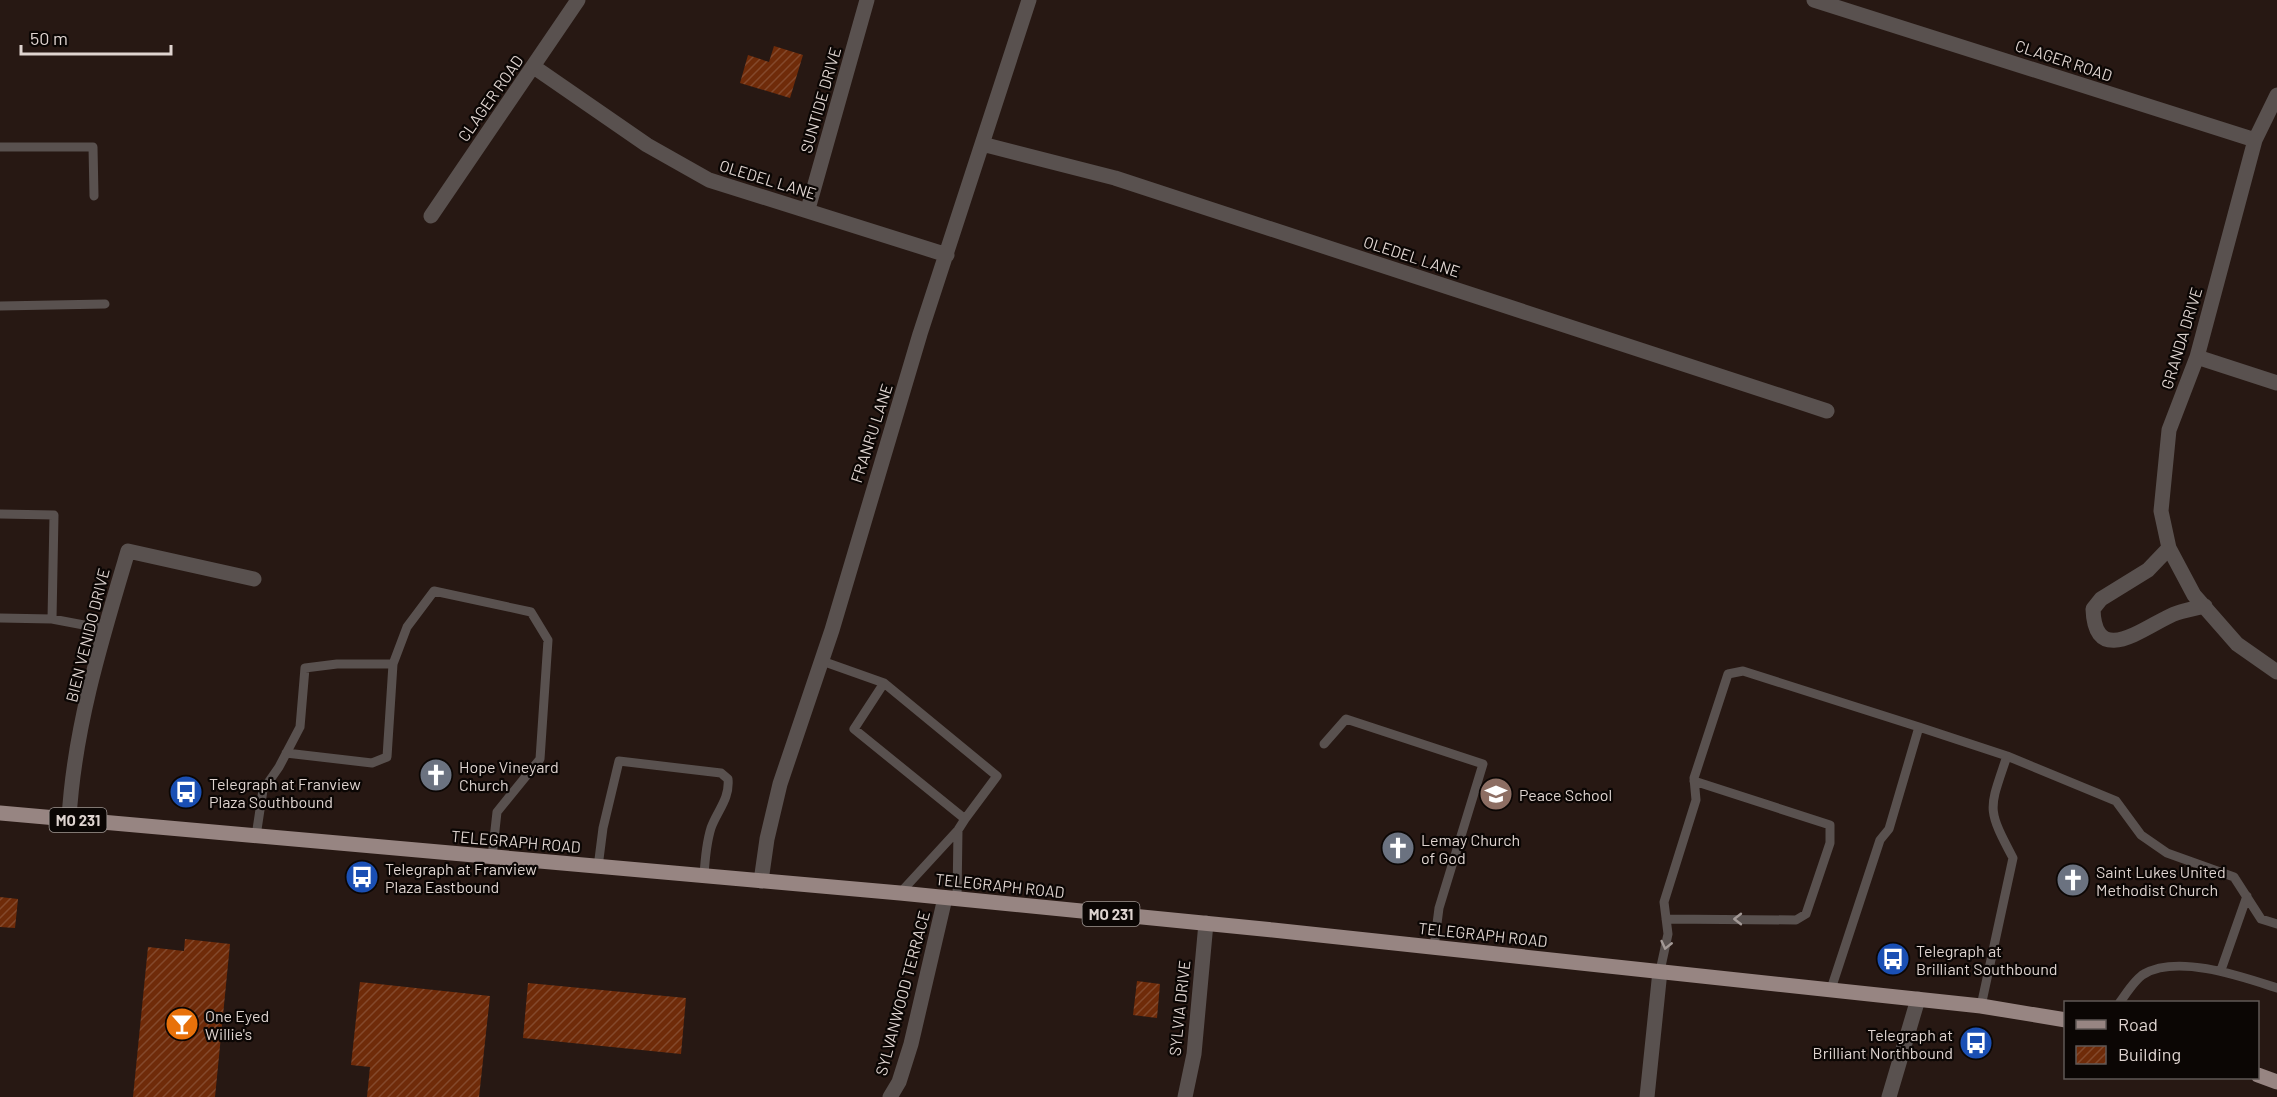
<svg xmlns="http://www.w3.org/2000/svg" width="2277" height="1097" font-family="Barlow,sans-serif">
	<defs>
		<pattern id="building-hatch" width="6" height="6" patternUnits="userSpaceOnUse" patternTransform="scale(1.5)"><rect width="6" height="6" fill="#6f2b09"/><path d="M-1 1l2-2M0 6l6-6M5 7l2-2" fill="none" stroke="#83492c"/></pattern>
	</defs>
	<rect width="100%" height="100%" fill="#271813"/>
	<!-- building -->
	<path fill="url(#building-hatch)" d="M774,46L803,55L790,98L740,83L748,55L769,62Z
		M364,879L378,880V885H364Z
		M0,897L18,899L15,928L0,927Z
		M185,939L230,944L215,1097H133L148,947L184,951Z
		M1137,981L1160,984L1157,1018L1133,1015Z
		M360,982L490,996L479,1097H367L370,1067L351,1065Z
		M528,983L686,998L681,1054L523,1038Z"/>
	<g fill="none" stroke-linecap="round" stroke-linejoin="round">
		<!-- service -->
		<path stroke="#59514f" stroke-width="9" d="M0,147H93L94,196
			M0,306L105,304
			M0,514L54,515L52,619
			M0,618L52,619L105,629
			M822,661L884,683L997,776L965,819L854,729L884,683
			M1919,727L2007,756
			M1324,744L1346,719L1483,764L1439,908L1434,947
			M286,753L372,763L387,757L393,664
			M256,836L263,790L279,767L300,727L305,668L337,664H393L407,627L434,591L531,612L548,640L540,759L497,812L492,857
			M598,867L603,828L619,761L721,773L728,779C730,799 717,811 711,828C706,844 705,859 704,876
			M900,893L958,830L965,819
			M957,898L958,830
			M1666,919L1796,920L1806,914L1830,843V825L1694,781
			M2221,970L2247,896
			M1660,971L1668,934L1664,902L1696,800L1694,778L1728,674L1743,671L1919,727L1889,829L1880,840L1831,989
			M2120,1002C2126,994 2135,979 2144,974C2178,954 2243,977 2277,988
			M1981,1006L2013,858C1986,807 1989,810 2007,756L2116,801L2141,835L2167,853L2234,877L2261,919L2277,924"/>
		<!-- minor -->
		<path stroke="#59514f" stroke-width="15" d="M1814,0L2255,140
			M534,67L647,145L709,180L947,255
			M2277,95L2255,140L2197,357L2169,430L2161,511L2169,548L2194,595L2237,644L2277,672
			M982,144L1115,178L1827,411
			M808,209L867,0
			M431,216L578,0
			M2197,357L2277,383
			M2169,548L2148,570L2101,599L2093,609C2095,672 2150,622 2177,613C2186,610 2196,608 2205,606
			M69,819C74,728 102,638 128,551L254,579
			M761,881L767,839L780,784L832,630L920,334L1029,0
			M890,1097L899,1082L911,1044L945,898
			M1185,1097L1194,1054L1206,923
			M1647,1097L1660,971
			M1889,1097L1918,999"/>
		<!-- primary -->
		<path stroke="#978582" stroke-width="15" d="M0,813L900,893L1273,930L1981,1006L2066,1020
			M2258,1075L2277,1082"/>
	</g>
	<!-- one-way arrows -->
	<defs><path id="oneway-chevron" d="M-2-3.5L2.5 0L-2 3.5" fill="none" stroke-width="1.6" stroke-linecap="round" stroke-linejoin="round" transform="scale(1.5)"/></defs>
	<g stroke="#a39996">
		<use href="#oneway-chevron" transform="translate(1738 919) rotate(-180)"/>
		<use href="#oneway-chevron" transform="translate(1666 945) rotate(103)"/>
	</g>
	<!-- icons -->
	<defs>
		<g id="church-disc" transform="scale(1.725)"><circle r="9.5" fill="#6b7280" stroke="#0b0604"/><path d="M-1.2-6h2.4v3.5h3.3v2.4h-3.3V6h-2.4V-.1h-3.3v-2.4h3.3Z" fill="#fff"/></g>
		<g id="bus-disc" transform="scale(1.725)"><circle r="9.5" fill="#1a4fb4" stroke="#0b0604"/><path d="M-5-6H5V4H4V6H2V4H-2V6H-4V4H-5ZM-3.5-4V0h7V-4ZM-3.5 1.2v1.5H-2V1.2ZM2 1.2v1.5H3.5V1.2Z" fill="#fff"/></g>
		<g id="school-disc" transform="scale(1.725)"><circle r="9.5" fill="#8d6e63" stroke="#0b0604"/><path d="M0-5L7-2L0 1L-7-2ZM-4 1L0 2.5L4 1V4Q0 6-4 4Z" fill="#fff"/></g>
		<g id="bar-disc" transform="scale(1.725)"><circle r="9.5" fill="#e8710a" stroke="#0b0604"/><path d="M-6-5H6L.8 .8V4.5H3.5V6h-7V4.5H-.8V.8Z" fill="#fff"/></g>
	</defs>
	<g fill-rule="evenodd">
		<use href="#church-disc" x="436" y="775"/>
		<use href="#bus-disc" x="186" y="792"/>
		<use href="#school-disc" x="1496" y="794"/>
		<use href="#church-disc" x="1398" y="848"/>
		<use href="#bus-disc" x="362" y="877"/>
		<use href="#church-disc" x="2073" y="880"/>
		<use href="#bus-disc" x="1893" y="959"/>
		<use href="#bar-disc" x="182" y="1024"/>
		<use href="#bus-disc" x="1976" y="1043"/>
	</g>
	<g text-anchor="middle" dominant-baseline="central" stroke-width="4.5" stroke-linejoin="round" paint-order="stroke">
		<!-- shield labels -->
		<g fill="#0b0604" stroke="#9f9693" stroke-width="1.5">
			<rect x="49.5" y="808" width="57" height="24" rx="4.5"/>
			<rect x="1082.5" y="902" width="57" height="24" rx="4.5"/>
		</g>
		<g font-size="15" font-weight="bold" fill="#dfd4d0">
			<text x="78" y="820">MO 231</text>
			<text x="1111" y="914">MO 231</text>
		</g>
		<!-- street labels -->
		<g font-size="16" fill="#dfd4d0" stroke="#0b0604">
			<text transform="translate(2064 60) rotate(18)">CLAGER ROAD</text>
			<text transform="translate(490 98) rotate(-55)">CLAGER ROAD</text>
			<text transform="translate(820 100) rotate(-74)">SUNTIDE DRIVE</text>
			<text transform="translate(768 179) rotate(17)">OLEDEL LANE</text>
			<text transform="translate(1412 256) rotate(18)">OLEDEL LANE</text>
			<text transform="translate(2181 338) rotate(-73)">GRANDA DRIVE</text>
			<text transform="translate(871 433) rotate(-72)">FRANRU LANE</text>
			<text transform="translate(87 635) rotate(-76)">BIEN VENIDO DRIVE</text>
			<text transform="translate(516 841) rotate(5)">TELEGRAPH ROAD</text>
			<text transform="translate(1000 885) rotate(6)">TELEGRAPH ROAD</text>
			<text transform="translate(1483 934) rotate(6)">TELEGRAPH ROAD</text>
			<text transform="translate(902 993) rotate(-75)">SYLVANWOOD TERRACE</text>
			<text transform="translate(1179 1008) rotate(-84)">SYLVIA DRIVE</text>
		</g>
		<!-- poi labels -->
		<g font-size="16" fill="#dfd4d0" stroke="#0b0604" text-anchor="start">
			<text x="459" y="766">Hope Vineyard<tspan x="459" dy="18">Church</tspan></text>
			<text x="209" y="783">Telegraph at Franview<tspan x="209" dy="18">Plaza Southbound</tspan></text>
			<text x="1519" y="794">Peace School</text>
			<text x="1421" y="839">Lemay Church<tspan x="1421" dy="18">of God</tspan></text>
			<text x="385" y="868">Telegraph at Franview<tspan x="385" dy="18">Plaza Eastbound</tspan></text>
			<text x="2096" y="871">Saint Lukes United<tspan x="2096" dy="18">Methodist Church</tspan></text>
			<text x="1916" y="950">Telegraph at<tspan x="1916" dy="18">Brilliant Southbound</tspan></text>
			<text x="205" y="1015">One Eyed<tspan x="205" dy="18">Willie's</tspan></text>
			<text x="1953" y="1034" text-anchor="end">Telegraph at<tspan x="1953" dy="18">Brilliant Northbound</tspan></text>
		</g>
	</g>
	<!-- legend -->
	<rect x="2064" y="1001" width="195" height="78" fill="#0b0604" stroke="#605856" stroke-width="1.5"/>
	<rect x="2076" y="1020" width="30" height="9" fill="#978582" stroke="#605856" stroke-width="1.5"/>
	<text x="2118" y="1031" font-size="18" fill="#dfd4d0">Road</text>
	<rect x="2076" y="1046" width="30" height="18" fill="url(#building-hatch)" stroke="#605856" stroke-width="1.5"/>
	<text x="2118" y="1061" font-size="18" fill="#dfd4d0">Building</text>
	<!-- scale -->
	<path d="M21 45v9h150v-9" fill="none" stroke="#dfd4d0" stroke-width="3"/>
	<text x="30" y="45" font-size="18" fill="#dfd4d0" stroke="#0b0604" stroke-width="4.5" paint-order="stroke">50 m</text>
</svg>
